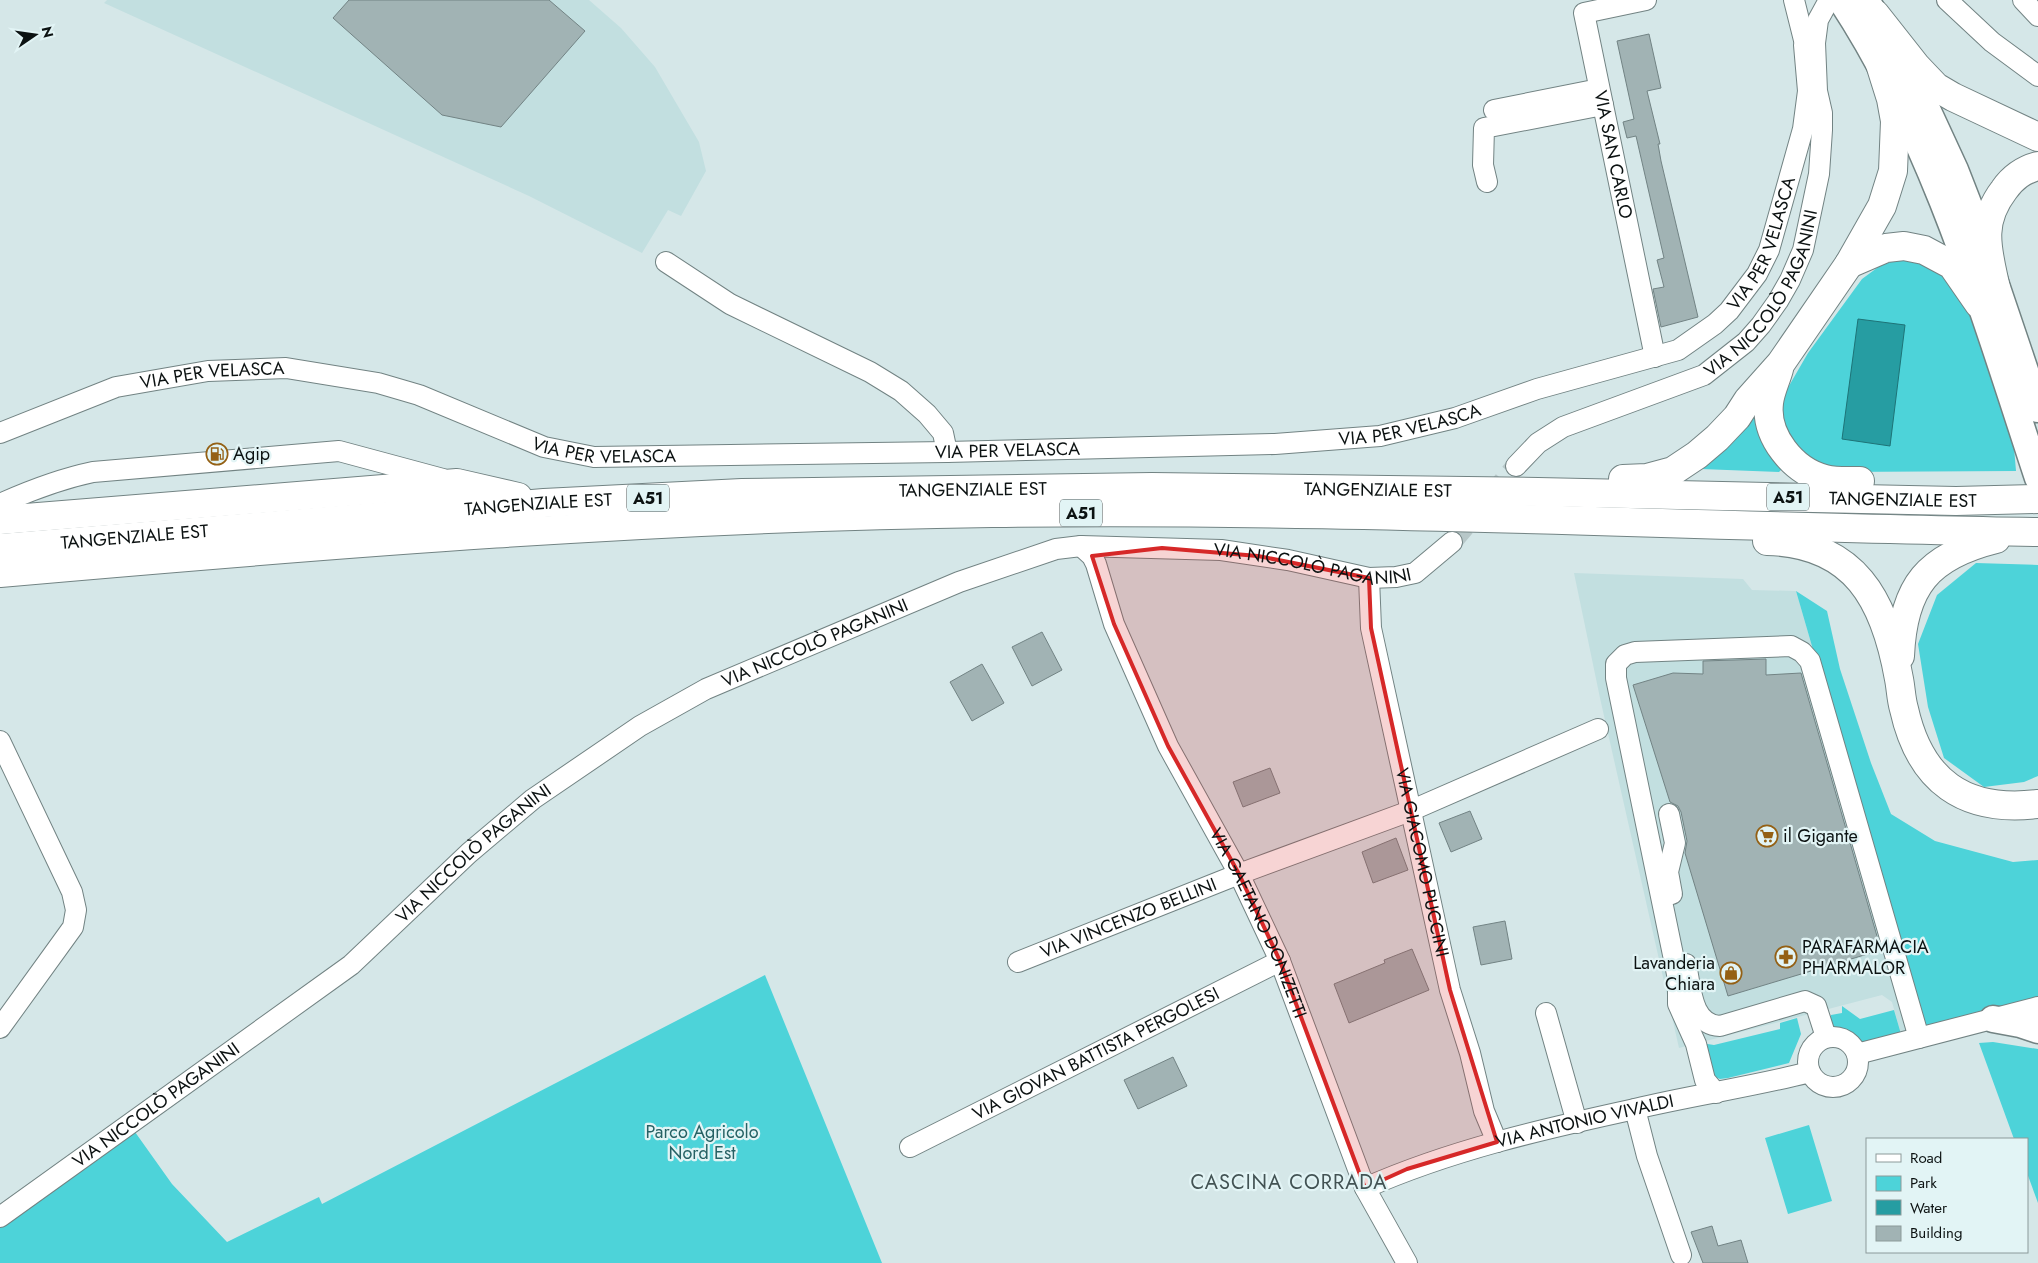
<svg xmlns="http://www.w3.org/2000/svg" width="2038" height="1263" font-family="Jost,sans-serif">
	<rect width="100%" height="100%" fill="#d5e7e8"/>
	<!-- built -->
	<path fill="#c2dfe0" d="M107,0H589L621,28L655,67L699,142L706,171L681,216L668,210L642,253L529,196L104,3Z
		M1574,573L1743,579L1752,590L1796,591L1923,1029L1901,1034L1892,1002L1882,995L1679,1048L1600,698Z"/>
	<!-- green -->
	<path fill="#4dd3d9" d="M1906,257L1932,261L1966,292L2012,424L2016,471L1837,472L1792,448L1780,414L1786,391L1808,353L1862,279L1881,265Z
		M1760,406L1783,468L1779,472L1701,469C1728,448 1743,436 1760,406Z
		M1976,563L2038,565V776L2024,782L1984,787L1944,758L1928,707L1918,644L1937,595Z
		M1796,591L1827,611L1840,669L1871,763L1891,814L1935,841L2013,862L2038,860V997L1923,1029Z
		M765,975L882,1263H0V1227L135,1132L172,1184L227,1242L319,1197L322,1204Z
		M1842,1006L1860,1019L1894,1010L1901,1034L1859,1044C1855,1040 1851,1035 1845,1033C1836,1029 1828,1027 1831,1015L1842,1013Z
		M1797,1018L1801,1034L1789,1063L1728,1078L1720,1079L1713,1076L1701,1043L1714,1045L1780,1029V1023Z
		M1993,1042L2038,1049V1203L2027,1173V1139H2014L1979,1043Z
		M1809,1125L1832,1201L1788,1214L1765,1138Z"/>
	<!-- water -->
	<path fill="#269da2" stroke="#1e7377" d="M1858,319L1905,325L1890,446L1842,439Z"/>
	<!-- building -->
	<path fill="#a1b3b4" stroke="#728384" d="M349,0H549L585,31L501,127L442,115L333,18Z
		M1649,34L1661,88L1647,91L1660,144H1658L1661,161L1698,317L1661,327L1653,289L1664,287L1657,260L1664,258L1636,136L1627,138L1623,122L1634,119L1617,41Z
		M1042,632L1062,670L1032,686L1012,647Z
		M1766,659V675L1801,673L1881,950L1728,996L1685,853L1687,841L1681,812L1678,806L1670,802L1633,685L1673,673L1703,674V661Z
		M982,664L1004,703L972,721L950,682Z
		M1270,768L1280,793L1243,807L1233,782Z
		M1470,811L1482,839L1451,852L1439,823Z
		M1396,838L1408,870L1373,883L1362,852Z
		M1505,921L1512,959L1481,965L1473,927Z
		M1412,949L1429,990L1349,1023L1334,984L1385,963L1384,960Z
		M1173,1057L1187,1086L1138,1109L1124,1080Z
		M1712,1226L1718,1246L1741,1240L1748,1263H1703L1691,1232Z"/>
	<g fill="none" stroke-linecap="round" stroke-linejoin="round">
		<!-- minor-tunnel -->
		<path stroke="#b7c7c8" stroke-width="20" stroke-dasharray="20 10" stroke-linecap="butt" d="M1452,542L1516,466"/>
		<!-- minor casing -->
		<g stroke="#728383" stroke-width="22">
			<g id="minor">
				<path id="s1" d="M1646,0L1584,13L1655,357"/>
				<path d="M1794,0L1808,56"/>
				<path d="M1947,0L1992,42L2038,76"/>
				<path d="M2023,0L2038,16"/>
				<path d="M1494,110L1599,89"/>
				<path d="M1487,182L1483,165L1484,128L1603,105"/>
				<path d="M666,262L730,304L870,372L901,391L927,414L943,433L947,452"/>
				<path id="s2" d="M0,433L116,387L208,371L286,368L378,383L419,395L544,447L594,457L947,452L1275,444L1380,436L1455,418L1537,389L1678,350L1715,324L1729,311L1757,274L1769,250L1803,129L1808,91L1804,45"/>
				<path id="s3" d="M1516,466L1538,443L1563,427L1704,375L1746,342L1761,325L1778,301L1790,280L1803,250L1819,174L1822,130V113L1817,91L1815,43L1818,20L1829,0"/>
				<path d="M0,504C31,490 60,479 93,472L339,451L443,479"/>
				<path id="s4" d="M1081,546L1092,556L1096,564L1114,624L1168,746L1239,874L1280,961L1365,1188L1407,1263"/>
				<path id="s5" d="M1369,578L1371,628L1450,990L1470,1053L1484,1111L1497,1142"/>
				<path d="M0,741L72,892L76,910L73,927L0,1028"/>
				<path d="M1669,814L1675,843L1668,872L1672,894"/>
				<path id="s6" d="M1018,962L1239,874L1410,811L1598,729"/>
				<path d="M1686,964C1691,987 1691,1025 1720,1026L1805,1001L1816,1006L1826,1037"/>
				<path d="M1546,1013L1577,1123"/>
				<circle cx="1833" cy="1062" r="25"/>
				<path d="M1857,1054L2038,1007"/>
				<path d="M1716,1093L1705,1080L1696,1044L1678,1004V979L1616,678V664L1625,655L1635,652L1791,646L1802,652L1810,661L1919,1038"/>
				<path d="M1635,1109L1647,1156L1681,1255"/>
				<path id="s7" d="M910,1147L1280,961"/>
				<path id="s8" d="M1365,1188C1451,1150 1543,1129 1635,1109C1693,1095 1752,1087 1810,1072"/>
				<path id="s9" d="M0,1217L351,965L469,853L533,799L640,726L706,689L959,582L1056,549L1081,546L1221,550L1288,560L1369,578L1396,577L1415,573L1452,542"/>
			</g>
		</g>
		<!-- major casing -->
		<g stroke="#728383" stroke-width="29">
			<path id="major" d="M1841,0C1934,141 1985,318 2038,478
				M1866,0L1913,79L1955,170L1971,211L2038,409
				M1993,1019L2020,1024L2038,1030"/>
		</g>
		<!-- highway casing -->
		<g stroke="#728383" stroke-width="30">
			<g id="highway">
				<path d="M1875,14L1916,66L1936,87L1953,97L2038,137"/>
				<path d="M1849,264L1886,248L1904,246L1924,250L1952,265L1979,304"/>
				<path d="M1996,289C1988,251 1978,224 2004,190C2013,177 2023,170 2038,166"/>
				<path d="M1779,369C1776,380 1770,392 1769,403C1765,436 1793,471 1825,479C1836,482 1848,481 1860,481"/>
				<path d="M1623,479L1647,478L1673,471L1697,455L1717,438L1737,417L1748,400L1781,363L1849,264L1882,206L1893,171L1895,121L1891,99L1880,64"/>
				<path d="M0,520L457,483L518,497"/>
				<path d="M1767,541C1855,543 1885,600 1899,679C1901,689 1901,699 1904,709C1920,781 1964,813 2038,804"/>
				<path id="s10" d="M0,548L544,503L742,493L1152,487L1538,492L1956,501L2038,499"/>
				<path d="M0,573C330,544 661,517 992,513C1341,508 1690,527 2038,532"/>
				<path d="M1900,656C1903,586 1928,556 1996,539"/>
			</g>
		</g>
		<!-- minor -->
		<use href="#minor" stroke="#fff" stroke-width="20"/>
		<!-- major -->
		<use href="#major" stroke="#fff" stroke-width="26"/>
		<!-- highway -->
		<use href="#highway" stroke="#fff" stroke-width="28"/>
	</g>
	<!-- marked area -->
	<path fill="#d62828" fill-opacity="0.2" stroke="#d62828" stroke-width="4" stroke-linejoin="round" d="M1162,548L1258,556L1369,578L1371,628L1450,990L1497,1142L1407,1169L1365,1188L1280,961L1239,874L1168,746L1114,624L1092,556Z"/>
	<!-- icons -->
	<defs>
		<g id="fuel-ring" transform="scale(1.125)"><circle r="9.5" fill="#e2f4f5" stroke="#946014" stroke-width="1.5"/><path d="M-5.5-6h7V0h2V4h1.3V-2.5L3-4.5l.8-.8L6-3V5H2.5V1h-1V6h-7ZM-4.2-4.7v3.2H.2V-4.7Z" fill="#946014"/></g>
		<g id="supermarket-ring" transform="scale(1.125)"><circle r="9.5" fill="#e2f4f5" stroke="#946014" stroke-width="1.5"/><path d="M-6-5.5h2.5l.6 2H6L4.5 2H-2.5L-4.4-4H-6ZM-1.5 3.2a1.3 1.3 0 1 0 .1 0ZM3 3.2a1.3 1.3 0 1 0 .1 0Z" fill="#946014"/></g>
		<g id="pharmacy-ring" transform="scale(1.125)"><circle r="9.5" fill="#e2f4f5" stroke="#946014" stroke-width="1.5"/><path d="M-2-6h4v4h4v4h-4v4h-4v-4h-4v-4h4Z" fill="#946014"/></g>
		<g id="shop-ring" transform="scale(1.125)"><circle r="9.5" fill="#e2f4f5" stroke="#946014" stroke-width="1.5"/><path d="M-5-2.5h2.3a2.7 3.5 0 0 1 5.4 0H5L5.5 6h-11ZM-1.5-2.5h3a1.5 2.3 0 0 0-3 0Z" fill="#946014"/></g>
	</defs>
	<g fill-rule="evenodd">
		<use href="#fuel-ring" x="217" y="454"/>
		<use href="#supermarket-ring" x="1767" y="836"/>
		<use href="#pharmacy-ring" x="1786" y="957"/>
		<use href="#shop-ring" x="1731" y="973"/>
	</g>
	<g text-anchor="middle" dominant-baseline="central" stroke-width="4.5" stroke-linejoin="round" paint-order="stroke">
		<!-- shield labels -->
		<g fill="#e2f4f5" stroke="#4c5656" stroke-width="1">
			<rect x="1767" y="483.5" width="42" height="27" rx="4"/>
			<rect x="627" y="484.5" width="42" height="27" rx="4"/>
			<rect x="1060" y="499.5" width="42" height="27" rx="4"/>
		</g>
		<g font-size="16" font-weight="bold" fill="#0c1212">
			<text x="1788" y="497">A51</text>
			<text x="648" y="498">A51</text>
			<text x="1081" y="513">A51</text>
		</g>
		<!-- street labels -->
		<g font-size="18" fill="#0c1212" stroke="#e2f4f5">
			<text stroke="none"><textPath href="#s1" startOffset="208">VIA SAN CARLO</textPath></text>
			<text stroke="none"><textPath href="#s2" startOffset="1856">VIA PER VELASCA</textPath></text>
			<text stroke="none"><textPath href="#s3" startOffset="315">VIA NICCOLÒ PAGANINI</textPath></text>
			<text stroke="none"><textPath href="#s2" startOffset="222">VIA PER VELASCA</textPath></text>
			<text stroke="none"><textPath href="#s2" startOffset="1436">VIA PER VELASCA</textPath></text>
			<text stroke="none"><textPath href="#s2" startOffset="628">VIA PER VELASCA</textPath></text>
			<text stroke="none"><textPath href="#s2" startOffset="1032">VIA PER VELASCA</textPath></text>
			<text stroke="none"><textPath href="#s10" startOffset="975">TANGENZIALE EST</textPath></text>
			<text stroke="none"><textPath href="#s10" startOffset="1380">TANGENZIALE EST</textPath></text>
			<text stroke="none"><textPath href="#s10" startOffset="1905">TANGENZIALE EST</textPath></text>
			<text stroke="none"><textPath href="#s10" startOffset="540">TANGENZIALE EST</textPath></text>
			<text stroke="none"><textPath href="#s10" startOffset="135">TANGENZIALE EST</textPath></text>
			<text stroke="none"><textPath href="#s9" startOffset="1519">VIA NICCOLÒ PAGANINI</textPath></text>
			<text stroke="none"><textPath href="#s9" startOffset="1002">VIA NICCOLÒ PAGANINI</textPath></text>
			<text stroke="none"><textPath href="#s9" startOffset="598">VIA NICCOLÒ PAGANINI</textPath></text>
			<text stroke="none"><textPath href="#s5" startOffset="290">VIA GIACOMO PUCCINI</textPath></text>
			<text stroke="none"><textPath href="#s6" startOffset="119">VIA VINCENZO BELLINI</textPath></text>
			<text stroke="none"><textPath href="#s4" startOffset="419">VIA GAETANO DONIZETTI</textPath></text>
			<text stroke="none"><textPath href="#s7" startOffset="208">VIA GIOVAN BATTISTA PERGOLESI</textPath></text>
			<text stroke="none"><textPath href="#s9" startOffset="192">VIA NICCOLÒ PAGANINI</textPath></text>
			<text stroke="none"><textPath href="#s8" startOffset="230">VIA ANTONIO VIVALDI</textPath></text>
		</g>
		<!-- poi labels -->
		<g font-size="18" fill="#0c1212" stroke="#e2f4f5" text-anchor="start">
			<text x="233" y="454">Agip</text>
			<text x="1783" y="836">il Gigante</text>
			<text x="1802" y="947">PARAFARMACIA<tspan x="1802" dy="21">PHARMALOR</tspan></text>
			<text x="1715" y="963" text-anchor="end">Lavanderia<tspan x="1715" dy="21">Chiara</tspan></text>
		</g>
		<!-- park labels -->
		<g font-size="18" fill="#256164" stroke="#e2f4f5">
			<text x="702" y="1132">Parco Agricolo<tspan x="702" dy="21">Nord Est</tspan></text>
		</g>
		<!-- quarter labels -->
		<g font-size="20" letter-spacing="1" fill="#435354" stroke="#e2f4f5">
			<text x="1289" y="1182">CASCINA CORRADA</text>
		</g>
	</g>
	<!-- legend -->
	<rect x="1866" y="1138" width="162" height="115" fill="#e2f4f5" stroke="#8c9a9a"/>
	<rect x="1876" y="1154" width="25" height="8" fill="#ffffff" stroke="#8c9a9a"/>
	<text x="1910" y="1163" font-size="15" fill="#0c1212">Road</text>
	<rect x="1876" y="1176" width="25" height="15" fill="#4dd3d9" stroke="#8c9a9a"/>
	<text x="1910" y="1188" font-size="15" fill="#0c1212">Park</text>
	<rect x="1876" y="1200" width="25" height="15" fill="#269da2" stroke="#8c9a9a"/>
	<text x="1910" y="1213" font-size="15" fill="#0c1212">Water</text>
	<rect x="1876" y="1226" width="25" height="15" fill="#a1b3b4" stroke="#8c9a9a"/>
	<text x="1910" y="1238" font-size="15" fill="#0c1212">Building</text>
	<!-- north arrow -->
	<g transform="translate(35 35) rotate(77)" stroke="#e2f4f5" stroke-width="4" paint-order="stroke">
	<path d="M0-4L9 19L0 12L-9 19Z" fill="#0c1212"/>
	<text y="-8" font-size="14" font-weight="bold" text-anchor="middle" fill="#0c1212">N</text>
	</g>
</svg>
